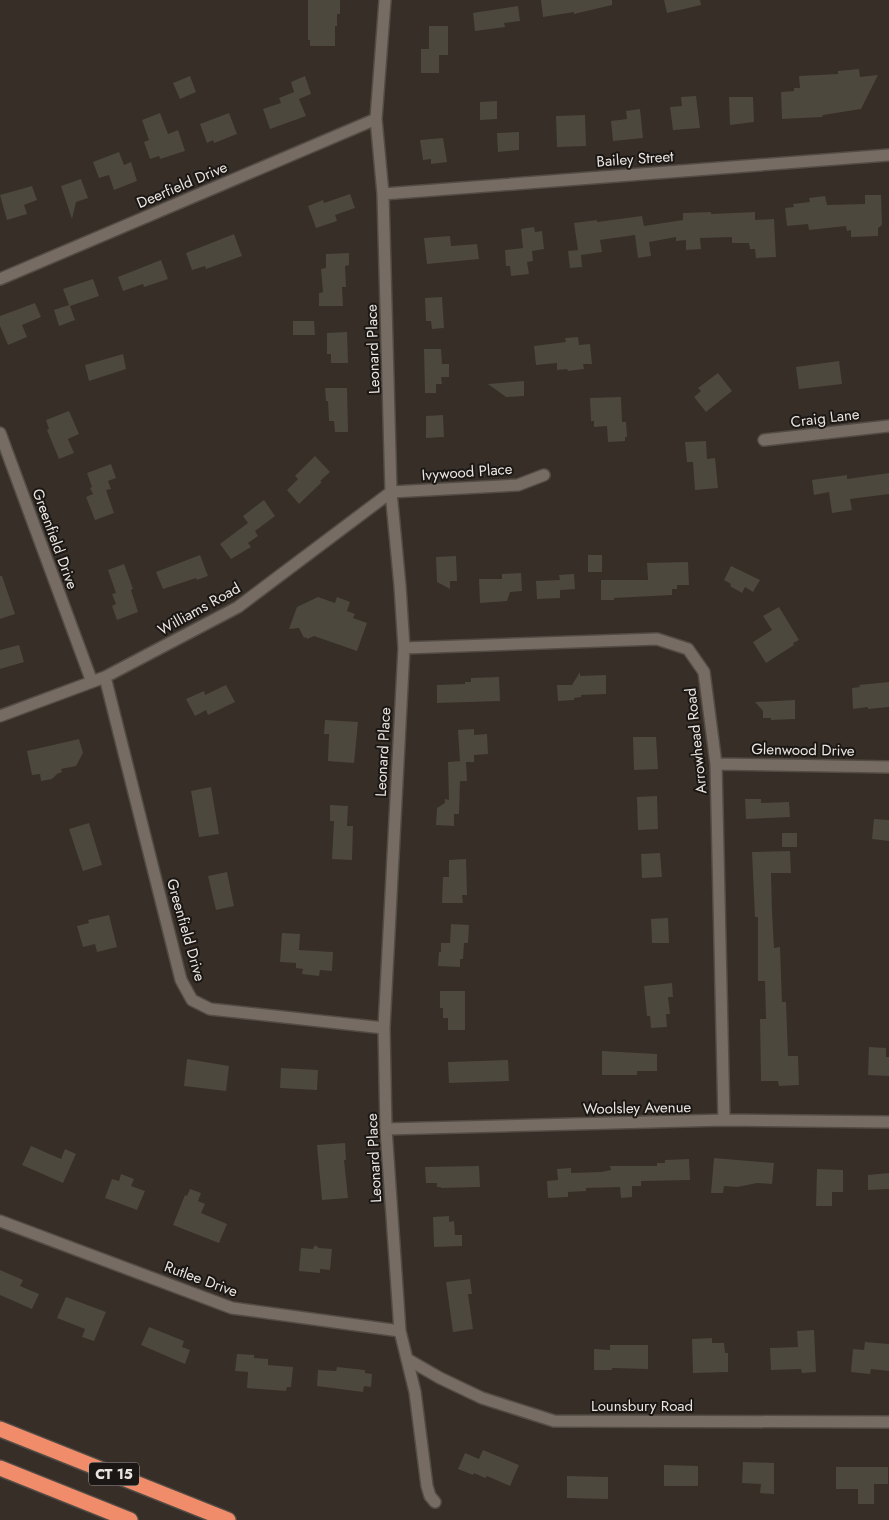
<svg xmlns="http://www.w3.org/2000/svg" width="889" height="1520" font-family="Jost,sans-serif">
	<rect width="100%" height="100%" fill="#362e27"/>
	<!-- building -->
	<path fill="#4c483e" d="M308,0H340V14H337V26H335V46H310V40H308Z
		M541,0H612V5L574,14V12L543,17Z
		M664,0H700L701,5L667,13Z
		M518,6L520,21L504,23L505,27L475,31L473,13Z
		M429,26H448V55H439V73H421V49H429Z
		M859,69L860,77L878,75L861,109L823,115L822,117L782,119L781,92L794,91V88H800L799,76L838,74V71Z
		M190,76L196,92L180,99L173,83Z
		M305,76L311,94L299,99L306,116L270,129L263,109L281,103L279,98L294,92L291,82Z
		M696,96L700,128L673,130L670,107L682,106L681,97Z
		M729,97H753L754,122L730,125Z
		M497,101V119L480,120V102Z
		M640,109L643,138L613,141L611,121L627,119L626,111Z
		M160,113L168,134L178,130L185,151L160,159L159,156L150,159L144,142L149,140L142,120Z
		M229,113L237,134L214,143L213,140L207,143L200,124Z
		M585,115L586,146L557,147L556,116Z
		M519,132V150L498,152L497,133Z
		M443,138L447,162L431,164V159L423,160L420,140Z
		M119,152L124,165L131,162L137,181L114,190L109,175L99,178L93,162Z
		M81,179L88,198L76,202L72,219L61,186Z
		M32,186L37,200L24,205L27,214L7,220L0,195Z
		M350,194L355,208L335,215L337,221L316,228L308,206L323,200L324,203Z
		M865,195H881L882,225L878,228V236L851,237V230L847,231L846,226L809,230L808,224L787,226L785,208L794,207L793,204L810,202L809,198L825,196L827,205L865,204Z
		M711,212V214L755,212V220L774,219L776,257L756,258L755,249H750L749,243H732V237L700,238L701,249L686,250V240L676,241V237L649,242L651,256L638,258L635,235L600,240L602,252L581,255L582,267L570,268L568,251L578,250L574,223L597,220V222L642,216L644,226L683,220V213Z
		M534,227L535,232L542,231L544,249L532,251L533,261L527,262L529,274L511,276L510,266H506L505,250L523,248L521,229Z
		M234,234L242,256L206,269L205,266L192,270L186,253Z
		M450,236L451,246L477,244L479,259L427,264L424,238Z
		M349,253V265L345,266L346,287H342L343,306H319V293L323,292L321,269L326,268V254Z
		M161,260L168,279L144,287L143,284L123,291L118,277Z
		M93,279L99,296L70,306L75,320L59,326L54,310L69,305L63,289Z
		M442,297L444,328L432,329L431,321H426L425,298Z
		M35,303L41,317L22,325L27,337L8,345L0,326V316Z
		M293,321H314L315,335H293Z
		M347,332L348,363H331V354H327V333Z
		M578,337L579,345L590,344L592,364H583L584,369L568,371L567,369L557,370V363L536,365L534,346L566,342L565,338Z
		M424,349H441L442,364H449V377H441L442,384H436V393H425Z
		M123,354L126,369L89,381L85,365Z
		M839,361L842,384L799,389L796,367Z
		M718,373L732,391L706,412L694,397L701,391L698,388Z
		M524,381V396L506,397L488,384Z
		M325,388H347L348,432H335L334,421H329L328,401H326Z
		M621,397L622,422H626L627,437H625V441L608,442L607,426L594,427V421H591L590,398Z
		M69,411L79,434L68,439L74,453L59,459L47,430L49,429L46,420Z
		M443,415L444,437L426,438V416Z
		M706,441L707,459L715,458L718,488L695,490L693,462H687L685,442Z
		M315,456L330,472L320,481L322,482L299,504L287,490L298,479L295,476Z
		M111,464L116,478L108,481L111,489L106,490L114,513L95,520L86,497L93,494L90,488L92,487L87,473Z
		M889,473V494L850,499L852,510L832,513L829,492L814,495L812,480L847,475V479Z
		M264,500L275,516L255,531L258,536L248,543L251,547L231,559L220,544L248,523L243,516Z
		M200,555L208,576L197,580L196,578L163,589L156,572Z
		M588,555H602V572H588Z
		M456,556L457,581H450V589L437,582L436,557Z
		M688,562L689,585H677V589H672V595L614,598V600H601V580H648L647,563Z
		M124,564L133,589L131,590L138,612L117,620L112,606L116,604L112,594L116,593L108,570Z
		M731,566L760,580L753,592L745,587L742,593L730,586L731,584L724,580Z
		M521,573L522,591L510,592L507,601L480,603L479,579H502V574Z
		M574,574L575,589L560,590V598L537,599L536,581L560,580L559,575Z
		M0,576H2L15,614L0,619Z
		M318,597L335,603L337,597L350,602L347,611L355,614L353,618L367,623L357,651L314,636L307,639L306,637L304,638L299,628L289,629L297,607Z
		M779,607L799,640L793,643L794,645L766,663L753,642L772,630L763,616Z
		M19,645L24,662L0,669V650Z
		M580,672V676L606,675V694L581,695V697L574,698V700L558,701L557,685H572Z
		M499,677L500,701L437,703V685L465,684V682H471V678Z
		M889,682V707L868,709V707L853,709L852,688L860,687L859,685Z
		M226,685L235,702L208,715L206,710L195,716L186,699L204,691L205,695Z
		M795,700V719L771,720V718H763V711L755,702Z
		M325,720L358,722L354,763L328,761L329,734H324Z
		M474,729V735L487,734L488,754L474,755V762H466L467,781H460L459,814H454V826L436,825L437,808L445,803V799L449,800L448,762L460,761L458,730Z
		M633,737H656L658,769L634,770Z
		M79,739L83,753L76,766L61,769L62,772L57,774L52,779L41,781L40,774L32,775L27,751Z
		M211,787L219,834L199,837L191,791Z
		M657,796L658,829L638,830L637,797Z
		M745,799H761V803L789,802L790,817L746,819Z
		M330,805L348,806L347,826H353L352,860L332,859L334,821H330Z
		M874,819L889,820V841L872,839Z
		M89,823L102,865L83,871L69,829Z
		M782,833H797V847H782Z
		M790,851L791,873H771L772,912L774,948L780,947L782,1002H786L788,1056H798L799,1085L779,1086L778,1081H761L760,1019H766L765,981H758V917H755L752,852Z
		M660,853L662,877L642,878L641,854Z
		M466,859L467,895H462L463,903H442L443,877H449V860Z
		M227,872L234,906L216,910L208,876Z
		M109,915L117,947L97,952L95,944L83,947L77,926L89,923L88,920Z
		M668,918L669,943H652L651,919Z
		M451,924L469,925L468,943H464L463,959H460V967L438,966L439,952H441V943H450Z
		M282,933L300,934L299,950L333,952L332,971L320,970L319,976L302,974L303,969L296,968V963L280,962Z
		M672,983L673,997H668L670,1014H666L667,1027L651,1028L650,1016H647L644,986Z
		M440,991H465V1030H448V1018H443V1008H440Z
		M869,1047L886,1048V1057H889V1076L868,1075Z
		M602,1051L657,1054V1071H637V1075H602Z
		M187,1059L229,1066L226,1091L184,1086Z
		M508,1060L509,1081L449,1083L448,1062Z
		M281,1068L318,1070L317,1090L280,1088Z
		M345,1143L346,1160H344L348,1198L322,1200L317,1145Z
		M31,1146L61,1159L65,1149L76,1154L63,1183L22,1165Z
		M714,1158L774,1163L772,1184L757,1183L737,1187L724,1186L723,1193H711Z
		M689,1159L690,1180L641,1181V1186H632V1197L621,1198L620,1187L586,1188V1191L568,1192V1197L548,1198L547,1181L558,1180L557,1169L571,1168V1173L601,1172L611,1170L610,1166H657V1163H665V1160Z
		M479,1166L480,1187L441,1188V1187H437V1183H426L425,1167Z
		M817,1169L843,1170V1192H832V1206H816Z
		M889,1173V1189L868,1190V1175Z
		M121,1174L134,1179L131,1186L145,1191L137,1210L105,1198L112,1179L119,1181Z
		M190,1189L201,1193L198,1201L205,1204L201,1213L227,1224L219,1243L173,1225L185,1195L187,1196Z
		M449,1216V1222L454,1221L455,1235H462V1246L434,1247L433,1217Z
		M315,1245L319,1248L332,1249L330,1270L320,1269V1273L299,1271L301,1248L313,1249Z
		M0,1270L23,1280L20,1286L39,1294L32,1309L0,1295Z
		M470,1279L472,1294H468L473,1329L453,1332L446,1282Z
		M66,1297L106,1312L94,1341L82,1337L85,1329L57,1318Z
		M149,1327L184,1341L182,1347L190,1350L185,1364L141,1345Z
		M814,1330L816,1372L802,1373L801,1369L771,1370L770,1348L798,1347L797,1331Z
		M712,1338V1343H724L725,1353H728V1372L693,1373L692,1339Z
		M865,1342L889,1344V1371L871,1369L870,1374L851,1372L853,1349L864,1350Z
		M610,1345H648V1369L612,1368V1370H594V1349L610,1350Z
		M237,1354L254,1355V1358L268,1359V1365L293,1367L291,1387H287L286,1391L247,1388L248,1372L235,1371Z
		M337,1367L365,1370V1373L372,1374L371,1387L364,1386L363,1392L317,1386L318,1370L336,1371Z
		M483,1450L519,1465L510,1486L487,1476L485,1478L474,1473L473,1475L458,1469L465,1453L479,1459Z
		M743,1462L774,1463V1494L760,1493L761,1484L742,1483Z
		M664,1465L698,1466V1486H664Z
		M836,1467H888V1484H874V1504H858V1489H836Z
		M567,1476L608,1477V1499L567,1498Z"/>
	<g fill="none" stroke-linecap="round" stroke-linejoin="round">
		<!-- street casing -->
		<g stroke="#534c45" stroke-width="14">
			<path id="street" d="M385,0L376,119L383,194L391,492L400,586L404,648L384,1028L386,1129L400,1331L415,1392L427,1486L430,1496L435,1502
				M383,194L889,155
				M0,279L376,119
				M0,433L92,682
				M764,440L889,426
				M404,648L657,639L688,649L704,672L716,764L724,1120
				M105,677L181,980L192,1000L210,1009L384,1028
				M0,716L105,677L238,607L391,492L518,485L544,475
				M716,764L889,767
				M386,1129L724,1120L889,1122
				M0,1221L232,1308L400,1331
				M407,1359L440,1378L482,1398L554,1421L889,1422"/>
		</g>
		<!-- highway casing -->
		<g stroke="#534c45" stroke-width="18">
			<path id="highway" d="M0,1429L228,1520
				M0,1468L130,1520"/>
		</g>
		<!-- street -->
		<use href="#street" stroke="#766c64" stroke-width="11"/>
		<!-- highway -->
		<use href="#highway" stroke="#f08c6a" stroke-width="15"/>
	</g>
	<g text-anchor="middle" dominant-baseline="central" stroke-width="4" stroke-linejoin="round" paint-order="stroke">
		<!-- shield labels -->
		<rect fill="#1b1714" stroke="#aca7a3" stroke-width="1" x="89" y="1462.5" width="50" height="23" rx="4"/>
		<g font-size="14" font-weight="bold" fill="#eae5e0">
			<text x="114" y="1474">CT 15</text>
		</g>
		<!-- street labels -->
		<g font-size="15" fill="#eae5e0" stroke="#1b1714">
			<text transform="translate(635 159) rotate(-4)">Bailey Street</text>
			<text transform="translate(182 185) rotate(-23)">Deerfield Drive</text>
			<text transform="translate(373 349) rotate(-92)">Leonard Place</text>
			<text transform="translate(825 418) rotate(-7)">Craig Lane</text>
			<text transform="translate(467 472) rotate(-4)">Ivywood Place</text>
			<text transform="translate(55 539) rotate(70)">Greenfield Drive</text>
			<text transform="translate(199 609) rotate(-29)">Williams Road</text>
			<text transform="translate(696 741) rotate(-96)">Arrowhead Road</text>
			<text transform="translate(803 750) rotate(1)">Glenwood Drive</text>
			<text transform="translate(383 752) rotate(-87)">Leonard Place</text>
			<text transform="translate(186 930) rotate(74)">Greenfield Drive</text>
			<text transform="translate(637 1108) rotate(-1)">Woolsley Avenue</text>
			<text transform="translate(374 1158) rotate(-93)">Leonard Place</text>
			<text transform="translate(201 1279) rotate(20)">Rutlee Drive</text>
			<text x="642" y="1406">Lounsbury Road</text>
		</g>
	</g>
</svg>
